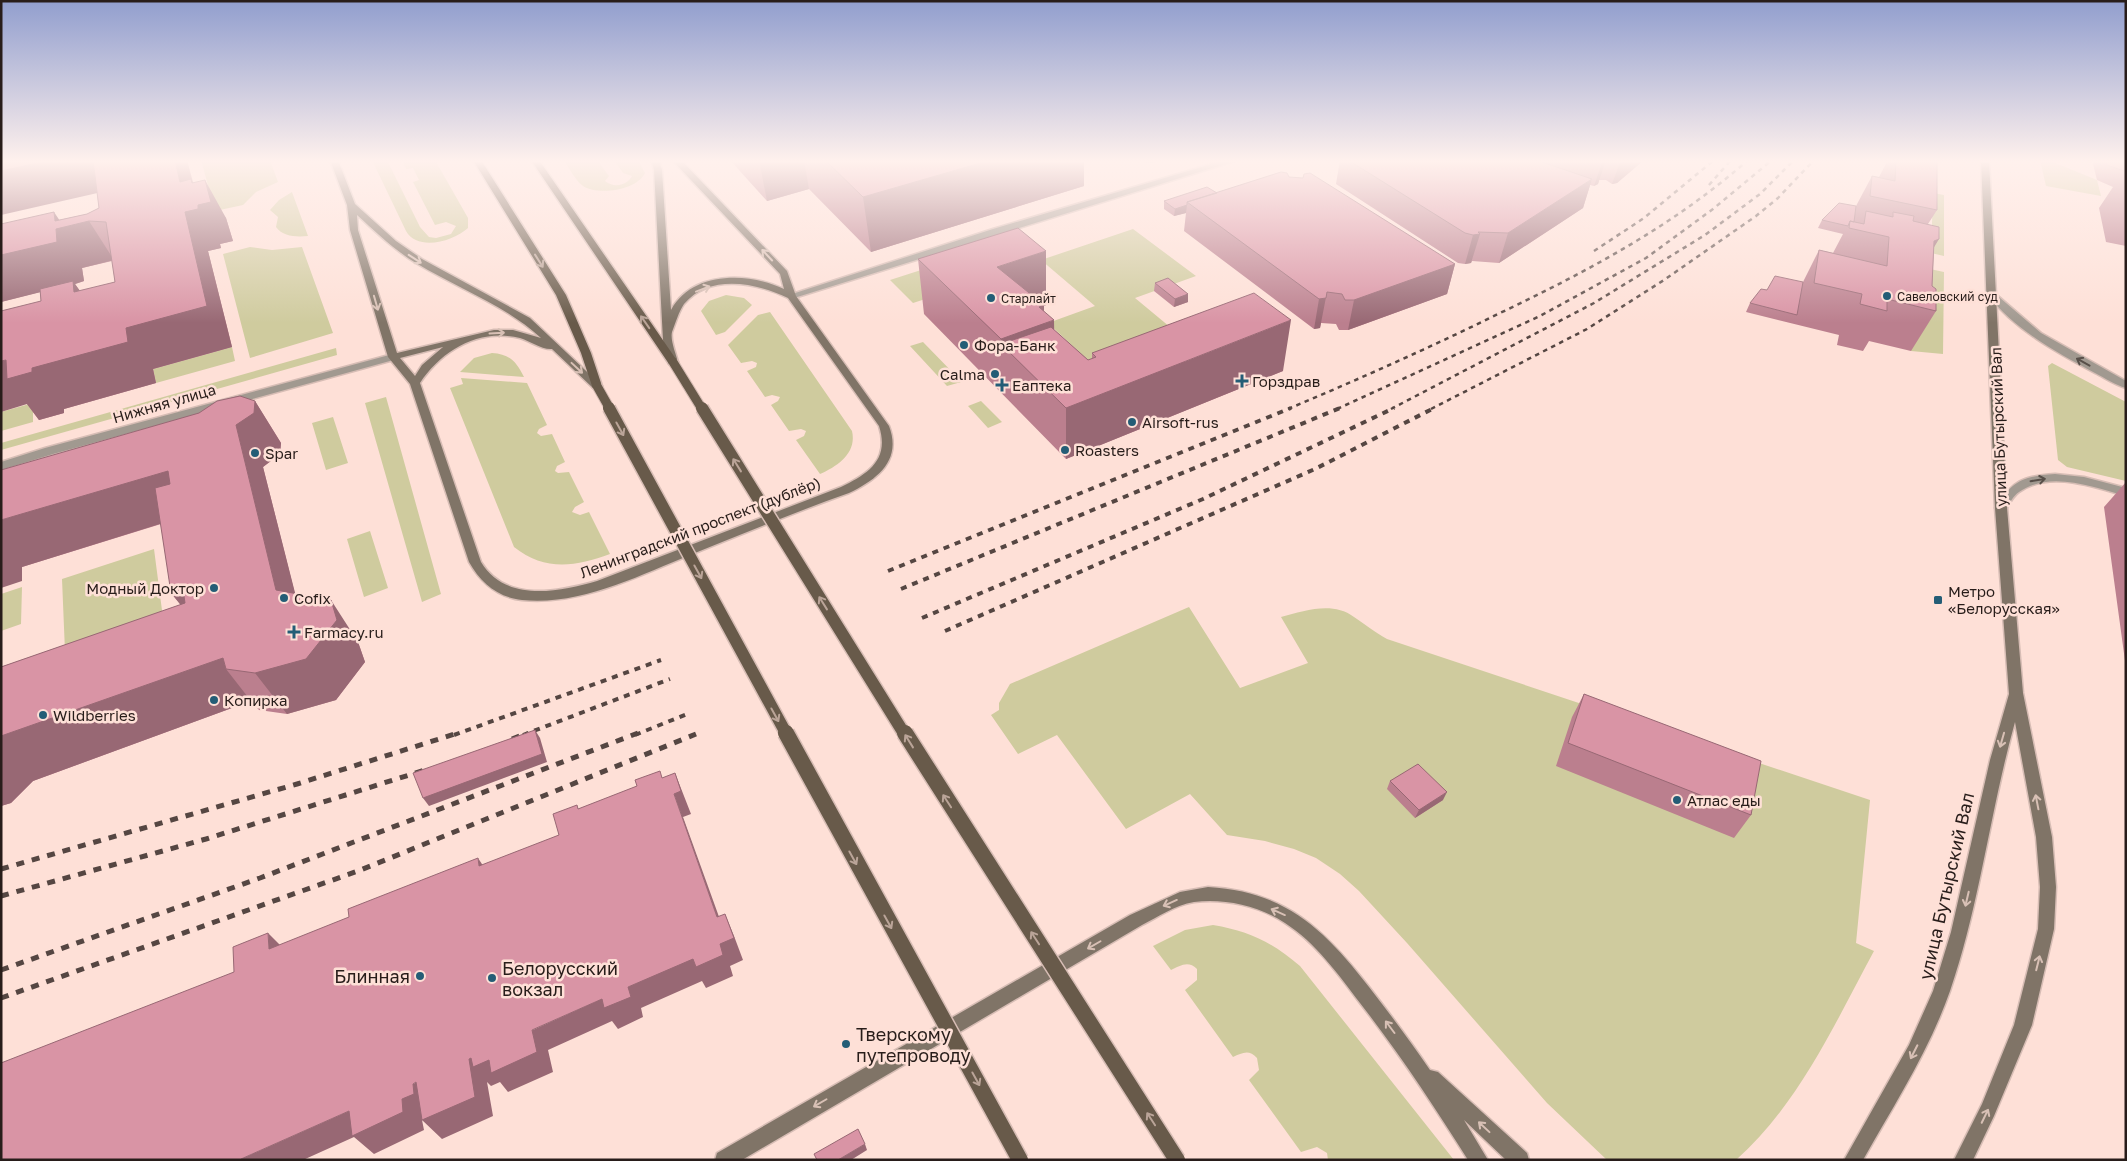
<svg xmlns="http://www.w3.org/2000/svg" width="2127" height="1161" font-family="'Golos Text',sans-serif">
	<rect width="100%" height="100%" fill="#fee0d7"/>
	<!-- green -->
	<path fill="#cfcb9e" d="M201,160H270L278,182L256,192L243,205L215,211Z
		M372,160H387L420,227L429,237L436,238L451,234L456,226L446,222L435,225L413,182L419,180L413,168L406,169L402,160H435L468,218V228C454,241 418,252 406,231Z
		M564,160H597L609,176L605,181C613,188 627,186 632,176L623,173L614,160H638L645,173C637,190 599,196 583,186C576,181 569,168 564,160Z
		M2040,160H2048L2097,180L2101,196L2046,186Z
		M292,192L308,236C297,237 283,237 276,227L278,217L270,210L279,200Z
		M1933,193L1944,195V256L1931,253Z
		M1133,229L1196,276L1135,298L1176,332L1092,364L1048,323L1095,306L1041,260Z
		M1002,244L1021,268L913,303L890,280Z
		M250,247L272,250L302,247L333,333L250,358L223,254Z
		M1916,266L1944,272L1943,354L1911,351Z
		M726,295L744,298L752,305L725,332L716,335L701,311L709,301Z
		M770,312L852,431C857,453 838,466 820,474L796,440L804,436L806,431L801,429L789,431L771,405L778,401L780,397L772,395L765,397L747,371L756,367L757,363L752,361L741,363L728,345L758,315Z
		M923,342L961,381V382L947,386L910,346Z
		M232,347L235,361L156,383L153,369Z
		M336,348L337,355L1,450V443Z
		M492,353C509,354 516,361 524,377L460,372L474,358Z
		M2052,363L2126,402V481L2067,467L2058,460L2048,366Z
		M461,378L527,383L547,425L539,429L537,433L541,436L552,434L565,462L557,466L555,471L558,473L569,472L584,502L575,507L572,512L580,515L589,512L610,554C575,567 544,571 514,547L450,388L463,384Z
		M386,397L441,594L422,602L365,403Z
		M981,401L1002,422L988,428L968,406Z
		M33,403V422L1,431V412Z
		M333,417L348,463L326,470L312,423Z
		M370,531L388,588L364,597L347,539Z
		M154,549L166,641L66,676L62,579Z
		M22,587L21,624L1,631V594Z
		M1189,607L1240,688L1308,663L1281,617C1305,611 1332,601 1354,617C1365,624 1374,632 1387,639L1870,800L1856,943L1874,951C1835,1023 1799,1104 1736,1160H1607L1547,1103L1407,943L1359,891L1340,874L1316,858L1294,849L1265,841L1227,835L1190,794L1126,829L1057,735L1018,754L991,715L999,710V703L1010,684Z
		M1213,925C1249,931 1272,942 1300,966L1454,1160H1328L1327,1153L1317,1147L1301,1152L1249,1080L1259,1070L1257,1058C1249,1049 1242,1053 1233,1057L1185,990L1197,980V969C1188,960 1180,966 1171,970L1153,946L1185,930Z"/>
	<g fill="none" stroke-linecap="round" stroke-linejoin="round">
		<!-- street casing -->
		<g stroke="#d7bdb5" stroke-width="3">
			<path id="street" d="M1225,160H1238L794,298L791,299L786,296L993,229Z
				M1992,291L2041,333L2126,381V388C2115,385 2105,378 2095,373C2056,352 2015,330 1987,294Z
				M393,354L397,355V359L53,454L1,470V462L45,448Z
				M2055,474L2084,477L2126,488V496C2093,487 2050,470 2019,492C2013,496 2009,504 2005,511L2001,512L1995,508C2012,481 2023,476 2055,474Z"/>
		</g>
		<!-- secondary casing -->
		<g stroke="#d7bdb5" stroke-width="3">
			<path id="secondary" d="M330,160H338L355,204L396,241L422,259L530,318L602,386L601,388H593L552,349C542,350 530,341 520,338C479,328 442,350 420,383L481,562C506,603 558,592 597,581L841,487C868,474 890,460 879,426L788,298C757,283 710,273 684,304C679,311 675,324 672,332C670,340 676,354 678,362L673,365L669,364L663,340L654,170L651,160H659L662,170L671,310C692,271 749,272 784,289L780,274L672,160H681L787,271L796,296L889,426C902,460 878,479 849,493C795,512 743,534 690,555C638,576 580,606 522,600C497,597 481,583 469,562L410,384L388,357L350,230L347,205ZM357,215C376,232 394,250 416,263C457,288 505,305 541,338L513,330H494L397,353L358,230ZM443,347L422,365L415,376L400,358Z
				M1981,160H1989L2007,508L2023,693L2052,837L2056,887L2054,929L2032,1025L1994,1116L1973,1160H1954L1982,1104L2014,1025L2038,929L2040,887L2036,837L2015,722C1990,811 1980,904 1950,991C1929,1051 1894,1105 1863,1160H1844L1909,1045L1933,991L1951,932L1990,760L2009,694L1995,508Z
				M1208,887C1285,891 1325,930 1369,987C1390,1014 1411,1042 1430,1070L1438,1072L1527,1153L1529,1160H1506L1464,1120L1488,1160H1468C1434,1106 1399,1053 1360,1003C1338,974 1316,943 1285,923C1260,906 1224,898 1194,902C1175,905 1158,917 1142,925L742,1160H715L717,1153L1130,915L1180,892Z"/>
		</g>
		<!-- primary casing -->
		<g stroke="#d7bdb5" stroke-width="3">
			<path id="primary" d="M473,160H481L566,295L591,353L602,386L601,388H593L592,386L581,353L556,295Z
				M531,160H539L678,362L677,364H669Z"/>
		</g>
		<!-- street -->
		<use href="#street" fill="#a19990" fill-rule="evenodd"/>
		<!-- secondary -->
		<use href="#secondary" fill="#807467" fill-rule="evenodd"/>
		<!-- primary -->
		<use href="#primary" fill="#685a4a" fill-rule="evenodd"/>
		<!-- rail-far2 -->
		<path stroke="#554642" stroke-width="2.5" stroke-dasharray="4.5 4.5" stroke-linecap="butt" d="M1709,185L1731,160
			M1594,251L1644,218L1714,160
			M1288,409C1359,379 1429,348 1498,314C1588,271 1673,226 1748,160
			M1337,409L1540,316L1646,258L1713,209L1772,160
			M1391,409L1594,303L1705,235L1760,194L1794,160
			M1431,409L1587,329L1664,280L1756,216L1778,198L1814,160"/>
		<!-- rail-far1 -->
		<path stroke="#554642" stroke-width="4" stroke-dasharray="6 6" stroke-linecap="butt" d="M888,571L1291,408
			M901,589L1340,408
			M922,618L1203,499L1394,408
			M945,631L1315,469L1434,408
			M454,735L661,660
			M523,735L670,679
			M635,735L687,714"/>
		<!-- rail -->
		<path stroke="#554642" stroke-width="5" stroke-dasharray="8 8" stroke-linecap="butt" d="M512,739L527,733
			M1,869L297,784L458,733
			M1,896L206,839L425,770
			M1,970L260,878L638,733
			M1,998L358,871L696,734"/>
		<!-- primary-bridge-far2 casing -->
		<g stroke="#d7bdb5" stroke-width="11" stroke-linecap="butt">
			<path id="primary-bridge-far2" d="M673,362L702,409
				M597,386L610,409"/>
		</g>
		<!-- primary-bridge-far1 casing -->
		<g stroke="#d7bdb5" stroke-width="15" stroke-linecap="butt">
			<path id="primary-bridge-far1" d="M609,408L787,735
				M702,408L905,735"/>
		</g>
		<!-- primary-bridge casing -->
		<g stroke="#d7bdb5" stroke-width="19" stroke-linecap="butt">
			<path id="primary-bridge" d="M786,733L1020,1160
				M905,733L1177,1160"/>
		</g>
		<!-- primary-bridge-far2 -->
		<use href="#primary-bridge-far2" stroke="#685a4a" stroke-width="9"/>
		<!-- primary-bridge-far1 -->
		<use href="#primary-bridge-far1" stroke="#685a4a" stroke-width="12"/>
		<!-- primary-bridge -->
		<use href="#primary-bridge" stroke="#685a4a" stroke-width="16"/>
	</g>
	<!-- wall -->
	<path fill="#bb7f8e" fill-rule="evenodd" d="M187,160L193,182L226,218L233,241L220,244L221,248L208,251L232,347L153,369L156,383L64,409V413L39,420L27,404L41,301L40,292L1,302V224L59,220L87,214L99,208L97,194ZM112,261L115,282L80,291L75,284L84,281L82,268Z
		M730,160H1084V186L871,252L809,189L767,201Z
		M1127,160H1160L1151,163Z
		M1340,160H1644L1617,183L1612,184L1606,180H1599L1598,184L1594,186L1590,185L1583,208L1499,263L1472,261L1471,263L1465,264L1458,263L1336,184Z
		M1888,160H1937V210L1928,224L1934,248L1932,286L1936,311L1911,351L1869,341L1863,351L1837,345L1839,335L1746,312L1750,303L1767,290L1803,282L1819,250L1833,253L1843,234L1818,228L1822,220L1856,206L1872,176L1879,177Z
		M2096,160H2126V246L2106,242L2099,208L2113,187L2097,180L2093,164Z
		M1289,177L1455,264L1447,294L1348,330H1339L1336,324L1321,323L1320,328L1314,329L1184,231L1186,213L1174,216L1164,209V201L1217,193Z
		M918,259L1046,305L1044,306V311L1054,330L1088,360L1092,359V353L1283,371L1066,459L924,314Z
		M1155,283L1188,294V302L1174,307L1154,291Z
		M255,401L281,443L280,454L263,467L295,594L358,642L365,662L336,700L287,714L259,710L251,701L33,781L11,803L1,806V667L181,605L171,593L161,524L22,567V581L1,470Z
		M2126,482V668L2104,507Z
		M1584,694L1751,815L1734,838L1556,766L1572,717Z
		M1390,781L1443,800L1415,818L1387,789Z"/>
	<!-- shaded-wall -->
	<path fill="#986874" d="M26,160H97L115,189L1,215V163Z
		M175,160H187L192,181L205,203V180L226,218L233,241L220,244L221,248L208,251L232,347L153,369L156,383L64,409V413L39,420L27,404L1,412V361L6,360L32,368L126,328L185,212L180,182Z
		M759,160H804L809,189L767,201Z
		M991,160H1084V186L871,252L863,197Z
		M1151,160H1160L1151,163Z
		M1603,160H1606L1598,184L1594,186Z
		M1621,160H1644L1617,183L1612,184Z
		M1592,179L1583,208L1499,263L1508,233Z
		M1187,205L1186,213L1174,216L1175,209Z
		M54,212L64,227L89,221L114,260L82,268L84,281L75,284L101,321L74,292L73,284L1,302V255L55,221Z
		M1480,234L1471,263L1465,264L1473,235Z
		M1939,239L1915,279L1934,241Z
		M1046,251V305L1044,306V324L1054,320L1055,376L1001,344L997,267Z
		M1455,264L1447,294L1348,330L1354,300Z
		M1327,292L1320,328L1314,329L1319,299Z
		M1188,294V302L1174,307L1175,299Z
		M1291,320L1283,371L1066,459V408Z
		M255,401L281,443L280,454L263,467L305,632L276,590L236,425Z
		M168,471L198,512L22,567V581L1,588V520Z
		M183,589L204,634L171,593Z
		M331,600L358,642L365,662L336,700L287,714L255,673Z
		M223,658L226,669L251,701L33,781L11,803L1,806V736Z
		M535,730L540,738L547,762L429,806L423,798Z
		M675,773L691,814L683,817L727,939L717,917L674,794Z
		M1447,792L1443,800L1415,818L1419,810Z
		M478,858L493,881L479,866Z
		M725,914L734,936L743,960L730,966L733,976L706,988L702,981L641,1008L643,1017L618,1029L612,1021L548,1050L553,1072L508,1092L500,1082L491,1086L487,1082L493,1116L442,1139L422,1120L424,1130L374,1154L354,1137L303,1160H241V1159L349,1111L402,1099L413,1084L628,987L720,944Z
		M268,933L290,955L269,949Z
		M865,1144L867,1150L851,1160H838Z"/>
	<!-- building -->
	<path fill="#d994a5" stroke="#986874" d="M1,160H51L1,171Z
		M93,160H175L180,182L191,179L192,183L205,180L211,202L198,205V209L185,212L207,306L126,328L128,342L32,368V372L7,379L6,360L1,361V311L41,301L40,289L73,281L74,292L115,282L106,222L89,221L56,229L57,242L1,255V224L54,212L55,221L87,214L99,208Z
		M825,160H991L863,197Z
		M1348,160H1536L1592,179L1508,233L1478,232L1480,234L1473,235L1465,233Z
		M1896,160H1937V210L1870,196L1872,176L1895,181Z
		M2106,160H2126V169H2125L2124,171L2107,165Z
		M1281,172L1287,173L1289,177L1303,178L1304,174L1310,173L1455,264L1354,300H1345L1342,294L1327,292L1326,298L1319,299L1187,202Z
		M1207,187L1217,193L1187,202V205L1175,209L1164,201Z
		M1839,203L1856,206L1854,222L1850,221L1848,226L1822,220Z
		M1866,211L1893,217V212L1914,216L1913,221L1939,227V239L1934,241L1932,286L1936,289V311L1887,299V311L1860,304L1862,294L1814,283L1819,250L1887,266L1889,237L1849,228L1850,221L1864,224Z
		M1018,228L1046,251L997,267L1044,305L1039,307L1054,320L1001,339L918,259Z
		M1775,276L1803,282L1797,315L1750,303L1761,289L1767,290Z
		M1168,278L1188,294L1175,299L1155,283Z
		M1254,293L1291,320L1066,408L1001,344L1051,327L1088,360L1096,357L1092,353Z
		M240,396L255,401L254,413L236,425L276,590L331,600L337,620L306,659L255,673L226,669L223,658L1,736V667L185,603L183,589L171,593L155,488L170,484L168,471L1,520V470L199,413L217,401Z
		M1584,694L1761,761L1751,815L1568,743Z
		M535,730L542,754L423,798L413,773Z
		M1418,764L1447,792L1419,810L1390,781Z
		M660,771L662,778L675,773L681,791L674,794L717,917L725,914L734,938L720,944L723,955L696,967L693,959L628,987L631,997L604,1008L602,999L532,1030L537,1052L491,1073L489,1060L473,1067L471,1058L469,1059L475,1097L422,1120L416,1082L413,1084L414,1094L402,1099L403,1112L352,1136L349,1111L241,1159V1160H1V1063L234,972L233,947L268,933L269,949L349,917L348,909L478,858L479,866L559,835L553,814L577,805L578,809L637,786L635,780Z
		M858,1129L865,1144L838,1160H817L814,1154Z"/>
	<!-- one-way arrows -->
	<defs><path id="oneway-shaft" d="M-6 0H5M1.5-3L5.5 0L1.5 3" fill="none" stroke-width="1.6" stroke-linecap="round" stroke-linejoin="round" transform="scale(1.25)"/></defs>
	<g stroke="#d8c0b5">
		<use href="#oneway-shaft" transform="translate(767 255) rotate(-133)"/>
		<use href="#oneway-shaft" transform="translate(415 259) rotate(33)"/>
		<use href="#oneway-shaft" transform="translate(703 289) rotate(-21)"/>
		<use href="#oneway-shaft" transform="translate(376 303) rotate(74)"/>
		<use href="#oneway-shaft" transform="translate(497 333) rotate(-3)"/>
		<use href="#oneway-shaft" transform="translate(577 368) rotate(43)"/>
		<use href="#oneway-shaft" transform="translate(2002 740) rotate(106)"/>
		<use href="#oneway-shaft" transform="translate(2037 802) rotate(-101)"/>
		<use href="#oneway-shaft" transform="translate(1967 899) rotate(103)"/>
		<use href="#oneway-shaft" transform="translate(1170 903) rotate(156)"/>
		<use href="#oneway-shaft" transform="translate(1278 912) rotate(-156)"/>
		<use href="#oneway-shaft" transform="translate(1094 945) rotate(150)"/>
		<use href="#oneway-shaft" transform="translate(2038 963) rotate(-76)"/>
		<use href="#oneway-shaft" transform="translate(1390 1027) rotate(-127)"/>
		<use href="#oneway-shaft" transform="translate(1914 1052) rotate(117)"/>
		<use href="#oneway-shaft" transform="translate(820 1103) rotate(150)"/>
		<use href="#oneway-shaft" transform="translate(1985 1116) rotate(-64)"/>
		<use href="#oneway-shaft" transform="translate(1484 1127) rotate(-137)"/>
	</g>
	<g stroke="#baa498">
		<use href="#oneway-shaft" transform="translate(539 261) rotate(58)"/>
		<use href="#oneway-shaft" transform="translate(645 322) rotate(-125)"/>
		<use href="#oneway-shaft" transform="translate(620 429) rotate(61)"/>
		<use href="#oneway-shaft" transform="translate(737 465) rotate(-122)"/>
		<use href="#oneway-shaft" transform="translate(698 572) rotate(61)"/>
		<use href="#oneway-shaft" transform="translate(823 603) rotate(-122)"/>
		<use href="#oneway-shaft" transform="translate(775 715) rotate(61)"/>
		<use href="#oneway-shaft" transform="translate(909 741) rotate(-122)"/>
		<use href="#oneway-shaft" transform="translate(947 801) rotate(-123)"/>
		<use href="#oneway-shaft" transform="translate(853 858) rotate(61)"/>
		<use href="#oneway-shaft" transform="translate(888 922) rotate(61)"/>
		<use href="#oneway-shaft" transform="translate(1035 938) rotate(-123)"/>
		<use href="#oneway-shaft" transform="translate(976 1079) rotate(61)"/>
		<use href="#oneway-shaft" transform="translate(1151 1119) rotate(-123)"/>
	</g>
	<g stroke="#584f49">
		<use href="#oneway-shaft" transform="translate(2083 362) rotate(-151)"/>
		<use href="#oneway-shaft" transform="translate(2038 480) rotate(-9)"/>
	</g>
	<!-- sky -->
	<linearGradient id="sky" x2="0" y2="1"><stop stop-color="#919ece"/><stop offset="0.5" stop-color="#fff1ed"/><stop offset="1" stop-color="#fff1ed" stop-opacity="0"/></linearGradient>
	<rect width="2127" height="323" fill="url(#sky)"/>
	<!-- markers -->
	<g fill="#245d76" stroke="#fee0d7" stroke-width="2">
		<circle cx="1887" cy="296" r="5"/>
		<circle cx="991" cy="298" r="5"/>
		<circle cx="964" cy="345" r="5"/>
		<circle cx="995" cy="374" r="5"/>
		<path d="M1239.5 373.5h5v5h5v5h-5v5h-5v-5h-5v-5h5z"/>
		<path d="M999.5 377.5h5v5h5v5h-5v5h-5v-5h-5v-5h5z"/>
		<circle cx="1132" cy="422" r="5"/>
		<circle cx="1065" cy="450" r="5"/>
		<circle cx="255" cy="453" r="5"/>
		<circle cx="214" cy="588" r="5"/>
		<circle cx="284" cy="598" r="5"/>
		<rect x="1933" y="595" width="10" height="10" rx="2.5"/>
		<path d="M291.5 624.5h5v5h5v5h-5v5h-5v-5h-5v-5h5z"/>
		<circle cx="214" cy="700" r="5"/>
		<circle cx="43" cy="715" r="5"/>
		<circle cx="1677" cy="800" r="5"/>
		<circle cx="420" cy="976" r="5"/>
		<circle cx="492" cy="978" r="5"/>
		<circle cx="846" cy="1044" r="5"/>
	</g>
	<g text-anchor="middle" dominant-baseline="central" stroke-width="5" stroke-linejoin="round" paint-order="stroke">
		<!-- far-poi labels -->
		<g font-size="12" fill="#281d1a" stroke="#fee0d7" text-anchor="start">
			<text x="1897" y="296">Савеловский cуд</text>
			<text x="1001" y="298">Старлайт</text>
		</g>
		<!-- poi labels -->
		<g font-size="15" fill="#281d1a" stroke="#fee0d7" text-anchor="start">
			<text x="974" y="345">Фора-Банк</text>
			<text x="985" y="374" text-anchor="end">Calma</text>
			<text x="1252" y="381">Горздрав</text>
			<text x="1012" y="385">Еаптека</text>
			<text x="1142" y="422">Airsoft-rus</text>
			<text x="1075" y="450">Roasters</text>
			<text x="265" y="453">Spar</text>
			<text x="204" y="588" text-anchor="end">Модный Доктор</text>
			<text x="1948" y="591">Метро<tspan x="1948" dy="17">«Белорусская»</tspan></text>
			<text x="294" y="598">Cofix</text>
			<text x="304" y="632">Farmacy.ru</text>
			<text x="224" y="700">Копирка</text>
			<text x="53" y="715">Wildberries</text>
			<text x="1687" y="800">Атлас еды</text>
		</g>
		<!-- street labels -->
		<g font-size="15" fill="#281d1a" stroke="#fee0d7">
			<text transform="translate(164 403) rotate(-16)">Нижняя улица</text>
			<text transform="translate(1998 427) rotate(-92)">улица Бутырский Вал</text>
			<text transform="translate(700 527) rotate(-21)">Ленинградский проспект (дублёр)</text>
		</g>
		<!-- near-street labels -->
		<g font-size="18" fill="#281d1a" stroke="#fee0d7">
			<text transform="translate(1946 886) rotate(-77)">улица Бутырский Вал</text>
		</g>
		<!-- near-poi labels -->
		<g font-size="18" fill="#281d1a" stroke="#fee0d7" text-anchor="start">
			<text x="502" y="968">Белорусский<tspan x="502" dy="21">вокзал</tspan></text>
			<text x="410" y="976" text-anchor="end">Блинная</text>
			<text x="856" y="1034">Тверскому<tspan x="856" dy="21">путепроводу</tspan></text>
		</g>
	</g>
	<!-- border -->
	<rect width="2127" height="1161" fill="none" stroke="#281d1a" stroke-width="5"/>
</svg>
